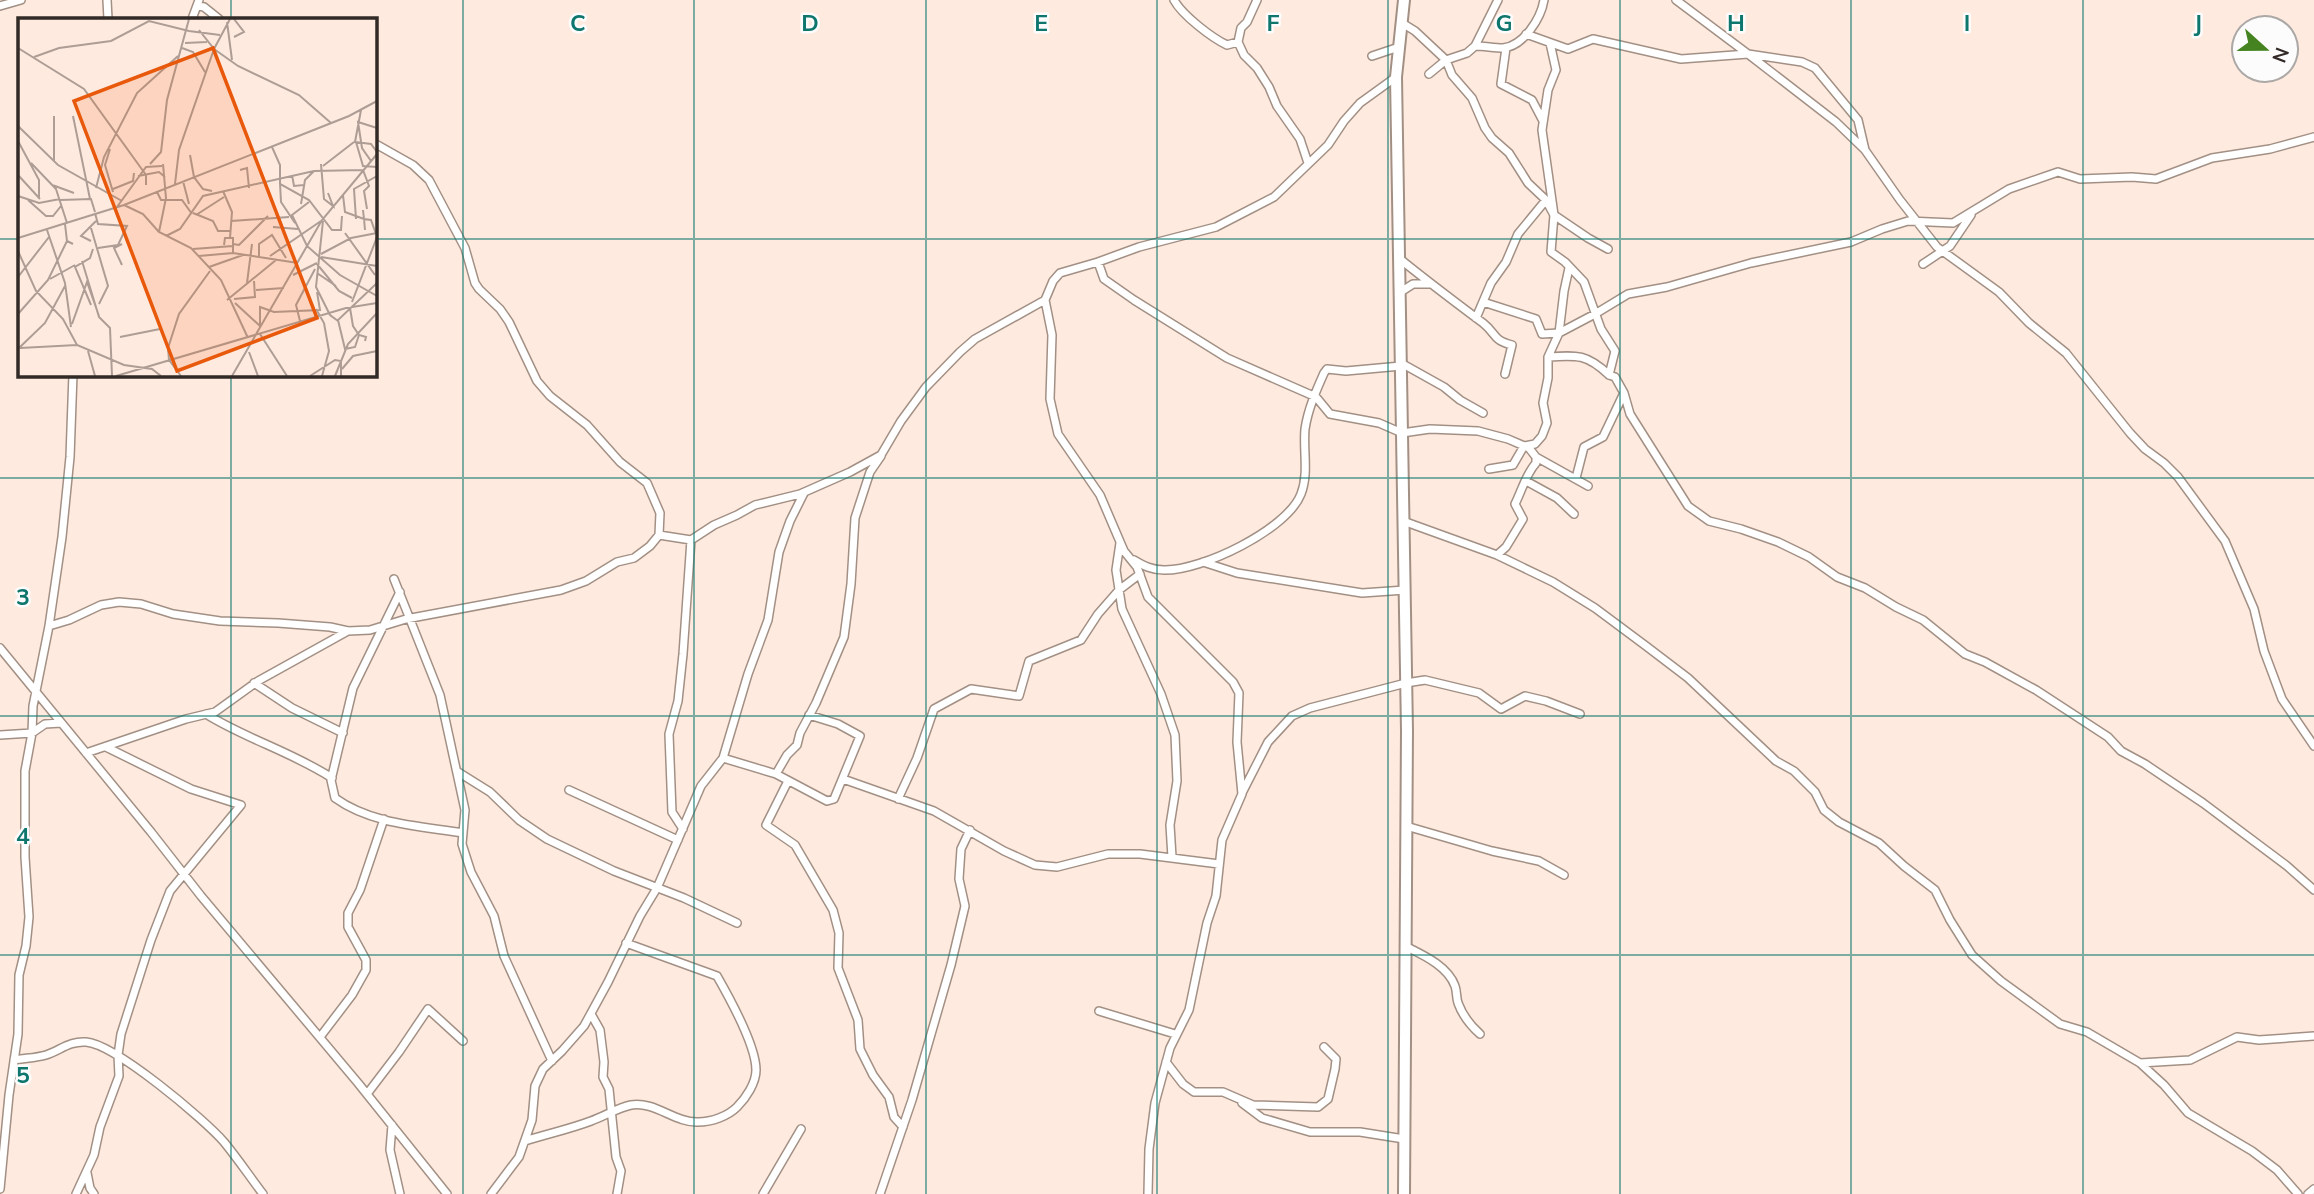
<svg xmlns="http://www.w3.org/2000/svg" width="2314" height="1194" font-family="Mulish,sans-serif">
	<rect width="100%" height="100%" fill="#ffeadf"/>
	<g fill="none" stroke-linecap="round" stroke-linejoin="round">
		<!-- street casing -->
		<g stroke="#a39085" stroke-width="10">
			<path id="street" d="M107,0L108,19
				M1174,0C1182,15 1212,38 1227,45L1238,42L1241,28L1247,22L1257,0
				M1676,0L1748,54L1802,62L1815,68L1858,120L1865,150L1900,200L1937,247L1999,292L2029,323L2066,353L2130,433L2145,449L2164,463L2178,477L2225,541L2254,609L2264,651L2282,699L2314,746
				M0,6L21,0
				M198,6L204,7L219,19
				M192,19L199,0
				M1402,23L1415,31L1446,60L1452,75L1472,98L1485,128L1492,138L1509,153L1528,183L1546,200L1554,215L1551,252L1565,262L1584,282L1601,329L1615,351L1609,375L1615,377L1624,393L1603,437L1584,447L1576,478
				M1526,34L1568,49L1593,39L1681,59L1748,54L1836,122L1864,149
				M1238,42L1244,55L1257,68L1269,87L1277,106L1300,139L1308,163
				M1550,43L1556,70L1548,90L1542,130L1554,215L1588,238L1608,249
				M1475,46C1484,46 1494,48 1503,48C1524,46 1541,18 1544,0
				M1506,48L1501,84L1532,100L1543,121
				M1372,56L1399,47
				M1429,74L1446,60L1467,53L1475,46L1498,0
				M374,143L413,165L429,180L465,248L475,283L479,289L500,309L509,322L537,381L550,396L587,425L620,462L647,483L660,513L659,535
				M1400,259C1427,281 1455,302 1483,323C1497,334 1492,340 1512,345L1505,374
				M1098,262L1139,247L1216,227L1274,197L1328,145L1344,121L1360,103L1396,77
				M1923,264L1950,246L1971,215
				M1399,293L1413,284H1430
				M1045,300L1052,335L1050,399L1058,434L1100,495L1124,551L1137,567L1148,597L1233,682L1239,693L1237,742L1242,794L1222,840L1216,896L1207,923L1189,1010L1170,1048L1155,1103L1149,1149L1148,1194
				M1483,302L1536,319L1542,334L1559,333L1595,314L1628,294L1667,287L1751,263L1851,242L1882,229L1908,221L1953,223L2009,189L2058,172L2080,179L2132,177L2156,179L2212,158L2270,149L2314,137
				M1476,318L1491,283L1506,262L1518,234L1546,200
				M1548,357C1577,355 1587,354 1609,375
				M1401,363L1444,387L1460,400L1483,413
				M1624,393L1630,414L1688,506L1709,521L1741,529L1778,542L1809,557L1837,577L1865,588L1896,607L1923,620L1965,654L1985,662L2036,690L2108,737L2121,751L2145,764L2203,803L2287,866L2314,890
				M1489,469L1513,465L1524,446L1535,444L1542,436L1547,423L1543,403L1548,378V357L1559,333L1564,291L1569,268
				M1526,481L1557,498L1574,514
				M1403,521L1497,555L1553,582L1595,608L1646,646L1688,678L1776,761L1794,771L1815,792L1824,810L1839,822L1879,843L1904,866L1935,890L1950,920L1972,955L2001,981L2060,1024L2087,1032L2140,1063L2164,1085L2188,1113L2252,1151L2277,1170L2298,1194
				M1120,543L1116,570L1122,609L1161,694L1175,735L1177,781L1170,825L1172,857
				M1497,555L1506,547L1523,519L1515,504C1522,490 1526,474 1536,463V457
				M1134,560C1144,566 1152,570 1164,570C1201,571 1287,530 1301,494C1309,473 1303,451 1305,429C1308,409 1316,391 1324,373L1327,369L1346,371L1401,366
				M1203,562L1237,573L1362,593L1405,590
				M394,579L440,695L465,810L462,844L471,872L494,916L504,956L552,1061
				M400,592L353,688L331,780L335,798C371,824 420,826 463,833
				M49,626L69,620L101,605L119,602L141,604L173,614L220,621L278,623L330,627L348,631L370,630L406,619L561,590L586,581L617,562L634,558L650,546L659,535L691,540L714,525L737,515L755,505L800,494L850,472L881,455L901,421L926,387L960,352L975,339L1045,300L1053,281L1060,273L1098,262L1104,279L1134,300L1227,358L1316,397L1330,414L1379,423L1402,433L1430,429L1478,431L1508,439L1529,448L1536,457L1588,486
				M0,648L151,832L201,896L358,1083L447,1194
				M254,683L292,708L343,733
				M206,714C246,739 292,752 332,778
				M0,735L32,733L45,724L61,723
				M86,753L186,719L215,712L258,681L348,631
				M723,758L776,774L827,801L834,799L860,736L838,724L809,715
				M458,772L490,792L519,820L547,839L614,871L684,898L737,923
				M776,774L787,755L797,745L800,733L816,703L844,637L851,584L855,518L870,472L881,456
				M843,779L934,811L1004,851L1035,865L1057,867L1108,854H1140L1219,864
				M788,781L766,825L795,845L833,910L839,933L838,968L858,1020L860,1049L873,1075L889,1097L894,1117L903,1127
				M569,790L678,840
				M1242,793L1268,742L1292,716L1310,708L1406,683L1425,680L1479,693L1501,709L1525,696L1546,701L1580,714
				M898,799L917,758L934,709L971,689L1019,696L1029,661L1081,640L1098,614L1119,590L1140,574
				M1406,826L1492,851L1539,861L1564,875
				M683,829L672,812L669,734L678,701L683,654L691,540
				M1405,946C1423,955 1448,966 1455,986C1457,991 1456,997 1458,1003C1462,1014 1471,1026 1480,1034
				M1099,1011L1175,1034
				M591,1014L600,1030L604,1062L603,1077L609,1089L616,1157L621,1171L617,1194
				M320,1037L352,995L366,970V960L348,927V913L360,890L384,819
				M14,1060C25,1058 36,1058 46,1055C61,1050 69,1041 86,1042C115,1044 204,1119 224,1142C238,1159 250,1177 263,1194
				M1166,1062L1183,1084L1194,1092H1223L1253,1105L1318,1107L1328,1099L1335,1069L1336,1059L1324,1047
				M2140,1063L2190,1060L2237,1037L2259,1040L2314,1036
				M367,1094L399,1052L428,1009L463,1041
				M1242,1103L1262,1118L1310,1132H1360L1404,1139
				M392,1125L390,1150L400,1194
				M525,1141C547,1134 570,1129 591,1121C605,1116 617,1108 631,1105C655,1101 675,1123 698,1122C712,1122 728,1116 737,1107C746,1098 756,1083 756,1070C756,1045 729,997 717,976L626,943
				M87,1173L90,1188L94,1194
				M0,1189L9,1095L18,1034L19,975L26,946L29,917L25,857V771L32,733L33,706L49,626L62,537L70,457L73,374
				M76,1194L94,1155L100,1127L119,1076L118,1055L121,1034L151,940L170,891L241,805L191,789L106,747
				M491,1194L519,1157L532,1120L535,1086L543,1069L562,1051L584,1026L608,982L640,916L657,888L701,786L723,758L748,674L768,620L779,552L790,521L804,493
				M763,1194L801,1129
				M880,1194L912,1100L951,965L965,906L959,879L961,849L970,830
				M2308,1194L2314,1189"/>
		</g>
		<!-- secondary casing -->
		<g stroke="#a39085" stroke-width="14">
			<path id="secondary" d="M1404,1194L1407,731L1396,77L1404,0"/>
		</g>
		<!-- street -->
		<use href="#street" stroke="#fff" stroke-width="7"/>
		<!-- secondary -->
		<use href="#secondary" stroke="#fff" stroke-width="10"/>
	</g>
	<!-- grid -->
	<path fill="none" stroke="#0f766e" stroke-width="2" stroke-opacity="0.55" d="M231,0V19M463,0V1194M694,0V1194M926,0V1194M1157,0V1194M1388,0V1194M1620,0V1194M1851,0V1194M2083,0V1194M0,239H19M374,239H2314M231,374V1194M0,478H2314M0,716H2314M0,955H2314"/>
	<!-- overview -->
	<g transform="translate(18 18)">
		<rect width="359" height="359" fill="#ffeadf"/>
		<path fill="none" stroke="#ad9d95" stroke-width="2" d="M212,1L196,31L220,48L281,77L313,105M209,4L214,42M171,13L202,17M216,19L226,14L216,1M167,25L189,24M0,30L66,71L128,157V167M164,30L175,34L187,54M16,39L41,30L93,23L131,3L171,13M343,92L337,124L353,126L359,134M36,98V144M55,98L72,181M0,108L40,147L104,183M0,123L21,162V180M338,124L345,148L359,149M254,129L262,147V166L291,182L314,212H323L324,198M92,131L87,147L95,174M172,137L176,159L185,171L194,173M353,143L344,130L340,104L359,110M13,145L38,171M132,146L143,134L149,82L171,1M145,146L148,180L141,214L173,230L203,262L230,320M303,146L306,181L315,188L310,175M305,148L336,124M222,152L229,150L231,170M296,153L345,152L351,168L346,173L349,191M0,157L22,181M274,157L276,168L286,167M120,158L141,154L147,159M165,163L171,186M262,165L263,184L277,205M157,166L161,132L196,31L181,12M78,170L86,139L119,75L160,38M95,171L115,163L116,155M205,173L214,194L212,220M139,174L143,182H164L174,196M325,177L327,194L346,201L347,212M0,178L21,185L42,181M10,182L28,198H35L43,188M42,182L73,181L77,194M291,184L274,197L289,228L322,257L359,278M283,186L287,162L296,153M106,187L125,196L141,214M99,189L128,149L144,148M345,192L346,201L353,202L358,216M77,195L80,206L109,208L100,227L80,230M175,195L195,203L200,213H212M178,197L206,179M338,201L336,171L359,158M213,203L271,199M305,203L298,269L312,297L320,303M49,205L37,168L56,175M47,206L49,223L55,226M255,209L280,211M73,210L90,268L81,286M29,212L47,265L53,309M327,215L357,257M148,218L162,211L185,178L296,153M0,220L106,187L331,98L359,83M73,223L63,218L78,203M215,226L221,227L250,198M206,227L207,220H215V235M175,231L215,228M0,233L18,273L45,301L59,327L106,347L134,351L143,358M303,236L333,220L359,215M181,238L215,235L280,245M241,238V226L254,217L268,240M252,238L303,203M303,239L359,248M64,243L81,299L92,310L94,358M299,246L321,273L334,280M104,247L96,230L104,226M191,249L225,237M299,255L318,268M275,257L299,245M0,259L31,219M32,261L57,247M229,265L234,226M238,272L266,270M216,281L237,279L236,263M209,282L258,242M334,284L359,219M217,285L242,308M73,287L57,249L72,240L75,231M332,290L335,308L341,317L348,319L347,323M298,291L306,305L311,333L304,358M0,296L30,262L49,223M282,303L278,287L297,251M54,306L69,264L81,298M242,308V289L256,294L302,292L299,274M242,316L269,358M341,317L337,329L327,331L320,302L359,265M102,319L142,311M1,330L27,305L47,268M2,330L59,327M70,333L77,358M231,334L240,358M324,351L335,338L359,333M98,358L328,290L359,285M163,358L151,342L150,330L161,296L192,253M214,358L304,202L359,136M292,358L317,342L323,343V358M317,358L330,326L359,295"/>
		<path fill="#e8590c" fill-opacity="0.15" stroke="#e8590c" stroke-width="3.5" d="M195,30L299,300L159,353L56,83Z"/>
		<rect width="359" height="359" fill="none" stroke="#322a26" stroke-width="3.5"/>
	</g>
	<g font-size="23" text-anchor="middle" font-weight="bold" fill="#0f766e" stroke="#fcfcfc" stroke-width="5" stroke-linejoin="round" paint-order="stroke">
		<text x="578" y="31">C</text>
		<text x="810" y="31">D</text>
		<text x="1041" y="31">E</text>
		<text x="1273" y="31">F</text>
		<text x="1504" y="31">G</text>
		<text x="1736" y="31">H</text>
		<text x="1967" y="31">I</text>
		<text x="2198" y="31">J</text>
		<text x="23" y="605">3</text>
		<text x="23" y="844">4</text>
		<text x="23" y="1083">5</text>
	</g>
	<!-- north arrow -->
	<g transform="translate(2265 49) rotate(111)"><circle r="33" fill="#fcfcfc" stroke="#aba8a6" stroke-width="2"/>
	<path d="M0-5L12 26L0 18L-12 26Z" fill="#458321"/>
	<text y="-10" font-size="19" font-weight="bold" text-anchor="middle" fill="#322a26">N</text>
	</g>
</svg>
